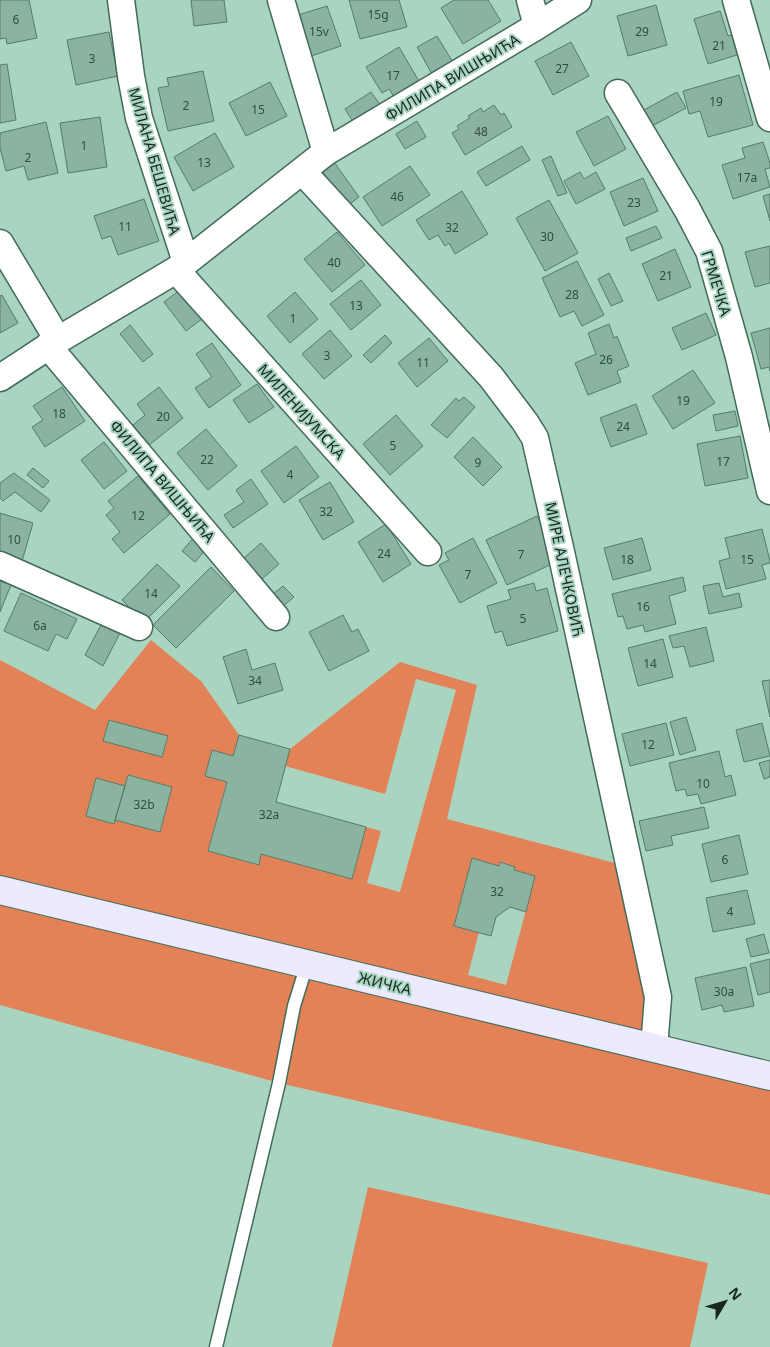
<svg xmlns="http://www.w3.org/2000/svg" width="770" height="1347" font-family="'Noto Sans',sans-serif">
	<rect width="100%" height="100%" fill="#a9d4c0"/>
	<!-- green -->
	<path fill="#e28256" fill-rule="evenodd" d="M151,640L201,681L239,735L208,851L258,865L261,854L352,879L366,827L381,831L367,883L400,892L456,690L416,679L385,794L285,766L290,749L400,662L477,685L447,819L630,867L654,1048L770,1076V1195L279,1083L0,1005V660L95,710ZM128,775L172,787L160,832L115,820L114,823L86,816L96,778L125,786ZM472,859L499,866L501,862L515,867L514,870L535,876L506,985L468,975L479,932L454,926Z
		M368,1187L708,1263L690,1347H332Z"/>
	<!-- building -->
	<path fill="#8ab4a0" stroke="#547c6a" d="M0,0H29L37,38L7,44L6,38L0,39Z
		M191,0H224L227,22L194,26Z
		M349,0H399L407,27L360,39Z
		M454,0H488L501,21L463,44L441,8Z
		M656,5L667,45L628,56L617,16Z
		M327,6L341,46L311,56L298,15Z
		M720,11L728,36L734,34L740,54L708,64L694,19Z
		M109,32L118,76L76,85L67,40Z
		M437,36L454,64L433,76L417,47Z
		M571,42L589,76L553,95L535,61Z
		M399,47L420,83L395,98L389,89L382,93L366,67Z
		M7,64L16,120L0,123V65Z
		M203,71L214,121L168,131L158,88L169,86L167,78Z
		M739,75L753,125L708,137L700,111L689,114L683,91Z
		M270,82L287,116L246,136L229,103Z
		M371,92L381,106L354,123L345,109Z
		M677,92L686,108L650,127L642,111Z
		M494,105L501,115L504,113L512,127L465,155L452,133L459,129L457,126L470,118L468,116L481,108L483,112Z
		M608,116L626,149L594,166L576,132Z
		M100,117L107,167L68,173L60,123Z
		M417,121L426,137L405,149L396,134Z
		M46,122L58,173L28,180L24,166L6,171L0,148V133Z
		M215,133L234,167L193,191L174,157Z
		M763,142L770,163V168L765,169L770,187L733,199L722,165L745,158L742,148Z
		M522,146L530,160L486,186L477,172Z
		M551,156L567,193L558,196L542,160Z
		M334,162L359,197L347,206L322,171Z
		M410,166L430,195L382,226L363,197Z
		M580,172L584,179L596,172L605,189L576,204L564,181Z
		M643,178L658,211L624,226L610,192Z
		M462,191L488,234L455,254L449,243L445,246L438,235L429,240L416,220Z
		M770,194V221L763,196Z
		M144,199L159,241L118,255L111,236L102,239L94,216Z
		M549,200L578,253L545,271L516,218Z
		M656,226L662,238L631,251L626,238Z
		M337,232L365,265L332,292L304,259Z
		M770,246V283L755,287L745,252Z
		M675,249L691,287L658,301L642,264Z
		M577,261L604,315L582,326L574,311L560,317L542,278Z
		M609,273L623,301L611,306L598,279Z
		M361,280L381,305L351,330L330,304Z
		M180,290L202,319L186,331L164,302Z
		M295,292L318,319L290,343L267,316Z
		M2,295L18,323L0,333V296Z
		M706,313L716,335L682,350L672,328Z
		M609,324L614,338L617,336L629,366L617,371L621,382L588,395L575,363L596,354L588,333Z
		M130,325L153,354L143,362L120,334Z
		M770,328V371L769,367L761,369L751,333Z
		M330,330L352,356L324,379L302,354Z
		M385,335L392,343L371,363L363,355Z
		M429,338L448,361L417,387L398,363Z
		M212,343L241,385L209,408L195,388L212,377L196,354Z
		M693,370L715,403L673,429L652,396Z
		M257,384L274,407L249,423L233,400Z
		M62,387L85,421L45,447L32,427L43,420L33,406Z
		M159,387L183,418L149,445L133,425L145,415L137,404Z
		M464,397L475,407L447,438L431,425L456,398L459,401Z
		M636,404L647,434L611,447L600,418Z
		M735,411L738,426L716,431L713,415Z
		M396,415L423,446L390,475L363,444Z
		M206,429L237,466L208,490L177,453Z
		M740,436L748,478L705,486L697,444Z
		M473,437L502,467L483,486L454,457Z
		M104,442L127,471L104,489L81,460Z
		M296,446L319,477L284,503L261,471Z
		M33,468L49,481L43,488L27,475Z
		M14,473L50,500L41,512L15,492L3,501L0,498V483Z
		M138,476L170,514L124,553L112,539L120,532L106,515L114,508L108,501Z
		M251,479L268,504L233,528L224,515L244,502L236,490Z
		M330,482L354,522L323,540L299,500Z
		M0,513L33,523L22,561L0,554Z
		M537,516L550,543L554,563L507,585L486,540Z
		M386,524L411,564L383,582L358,542Z
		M762,529L770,561V563L762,565L766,579L726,589L719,561L730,558L725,538Z
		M196,535L208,547L195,562L182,551Z
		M473,538L497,583L460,603L439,565L449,560L445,553Z
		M642,538L651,570L613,580L604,548Z
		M261,543L279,564L262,579L244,558Z
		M157,564L180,586L144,622L122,600Z
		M211,567L234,591L176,648L153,625Z
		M683,577L686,591L669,596L676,624L645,632L643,625L627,629L623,616L618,617L612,594Z
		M0,581L11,585L0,612Z
		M534,583L536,591L547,588L558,631L507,646L502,631L495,633L487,606L511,599L508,590Z
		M719,583L723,597L739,593L742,607L709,614L703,586Z
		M283,586L294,597L282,607L272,595Z
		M21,593L77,619L67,639L56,634L48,651L4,631Z
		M343,615L352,632L358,629L369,651L329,671L309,632Z
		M102,623L120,633L103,666L85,655Z
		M706,627L714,661L690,667L684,646L673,648L669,636Z
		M663,639L673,677L638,686L628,648Z
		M246,649L252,670L275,663L283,690L238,704L223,657Z
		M770,680V717L762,681Z
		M686,717L696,750L680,755L670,722Z
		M109,720L168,736L162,757L103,741Z
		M666,723L674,755L630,766L622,734Z
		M762,723L770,756L744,762L736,730Z
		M239,735L290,749L276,802L366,827L352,879L261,854L259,865L208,851L227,782L205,776L212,750L233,756Z
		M719,751L725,777L731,775L736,795L701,804L698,794L687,796L685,789L676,791L669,763Z
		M770,760V777L764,779L759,763Z
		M128,775L172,787L160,832L115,820Z
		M96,778L125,786L114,824L86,816Z
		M704,807L709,828L671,836L673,845L646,851L639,821Z
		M739,835L748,874L711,882L702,844Z
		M472,858L499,866L500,862L515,867L514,870L535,876L526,912L510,907L496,917L491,936L454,926Z
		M747,890L755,924L713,932L706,898Z
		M764,934L769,953L751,957L746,939Z
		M770,959V992L758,995L750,964Z
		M746,967L754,1006L724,1012L722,1005L702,1010L695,978Z"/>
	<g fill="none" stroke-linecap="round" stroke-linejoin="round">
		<!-- service casing -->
		<g stroke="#436b59" stroke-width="15">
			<path id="service" d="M216,1347L279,1083L294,1006L307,964"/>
		</g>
		<!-- minor casing -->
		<g stroke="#436b59" stroke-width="29">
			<path id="minor" d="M121,0L131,76L139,118L186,262
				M281,0L326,152
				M530,0L537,26
				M736,0L770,118
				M618,93L687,209L709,251L739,357L770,491
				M302,171L491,377L525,422L535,438L561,552L658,997L654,1048
				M0,243L58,340
				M176,270L428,552
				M48,346L276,617
				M0,378L58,340L176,270L326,152L537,26L578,0
				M0,565L139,627"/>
		</g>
		<!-- secondary casing -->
		<g stroke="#436b59" stroke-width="30">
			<path id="secondary" d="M0,890L770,1076"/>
		</g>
		<!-- service -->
		<use href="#service" stroke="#fff" stroke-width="12"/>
		<!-- minor -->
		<use href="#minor" stroke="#fff" stroke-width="26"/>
		<!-- secondary -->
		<use href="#secondary" stroke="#ebeafe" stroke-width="28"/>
	</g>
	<g text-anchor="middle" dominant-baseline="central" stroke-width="4" stroke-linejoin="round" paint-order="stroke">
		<!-- number labels -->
		<g font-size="12" fill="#344b40">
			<text x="378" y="14">15g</text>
			<text x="16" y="19">6</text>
			<text x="319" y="31">15v</text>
			<text x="642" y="31">29</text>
			<text x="719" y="45">21</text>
			<text x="92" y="58">3</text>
			<text x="562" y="68">27</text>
			<text x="393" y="75">17</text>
			<text x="716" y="101">19</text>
			<text x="186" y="105">2</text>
			<text x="258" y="109">15</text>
			<text x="481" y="131">48</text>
			<text x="84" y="145">1</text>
			<text x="28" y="157">2</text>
			<text x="204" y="162">13</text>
			<text x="747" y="177">17a</text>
			<text x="397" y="196">46</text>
			<text x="634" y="202">23</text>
			<text x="125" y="226">11</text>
			<text x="452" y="227">32</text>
			<text x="547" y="236">30</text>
			<text x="334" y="262">40</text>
			<text x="666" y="275">21</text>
			<text x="572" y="294">28</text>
			<text x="356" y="305">13</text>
			<text x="293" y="318">1</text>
			<text x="327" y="355">3</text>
			<text x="606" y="359">26</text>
			<text x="423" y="362">11</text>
			<text x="683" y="400">19</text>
			<text x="59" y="413">18</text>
			<text x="163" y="416">20</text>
			<text x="623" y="426">24</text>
			<text x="393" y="445">5</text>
			<text x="207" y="459">22</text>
			<text x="723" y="461">17</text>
			<text x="478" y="462">9</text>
			<text x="290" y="474">4</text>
			<text x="326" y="511">32</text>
			<text x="138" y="515">12</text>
			<text x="14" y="539">10</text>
			<text x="384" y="553">24</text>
			<text x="521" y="554">7</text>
			<text x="627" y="559">18</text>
			<text x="747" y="559">15</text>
			<text x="468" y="574">7</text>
			<text x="151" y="593">14</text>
			<text x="643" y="606">16</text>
			<text x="523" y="618">5</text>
			<text x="40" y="625">6a</text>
			<text x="650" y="663">14</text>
			<text x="255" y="680">34</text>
			<text x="648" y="744">12</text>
			<text x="703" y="783">10</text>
			<text x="144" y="804">32b</text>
			<text x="269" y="814">32a</text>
			<text x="725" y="859">6</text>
			<text x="497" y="891">32</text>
			<text x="730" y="911">4</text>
			<text x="724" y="991">30a</text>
		</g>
		<!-- street labels -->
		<g font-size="15" fill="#172820" stroke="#a9d4c0">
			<text transform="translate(452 77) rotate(-31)">ФИЛИПА ВИШЊИЋА</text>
			<text transform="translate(155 161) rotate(74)">МИЛАНА БЕШЕВИЋА</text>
			<text transform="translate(717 283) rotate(73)">ГРМЕЧКА</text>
			<text transform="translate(302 411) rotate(48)">МИЛЕНИЈУМСКА</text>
			<text transform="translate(163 481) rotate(50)">ФИЛИПА ВИШЊИЋА</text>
			<text transform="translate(565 569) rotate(78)">МИРЕ АЛЕЧКОВИЋ</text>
			<text transform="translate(385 983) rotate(14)">ЖИЧКА</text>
		</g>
	</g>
	<!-- north arrow -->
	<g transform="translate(725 1302) rotate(52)" stroke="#a9d4c0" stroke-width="4" paint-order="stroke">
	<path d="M0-4L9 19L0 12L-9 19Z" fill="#172820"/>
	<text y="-8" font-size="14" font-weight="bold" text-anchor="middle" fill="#172820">N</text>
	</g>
</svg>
